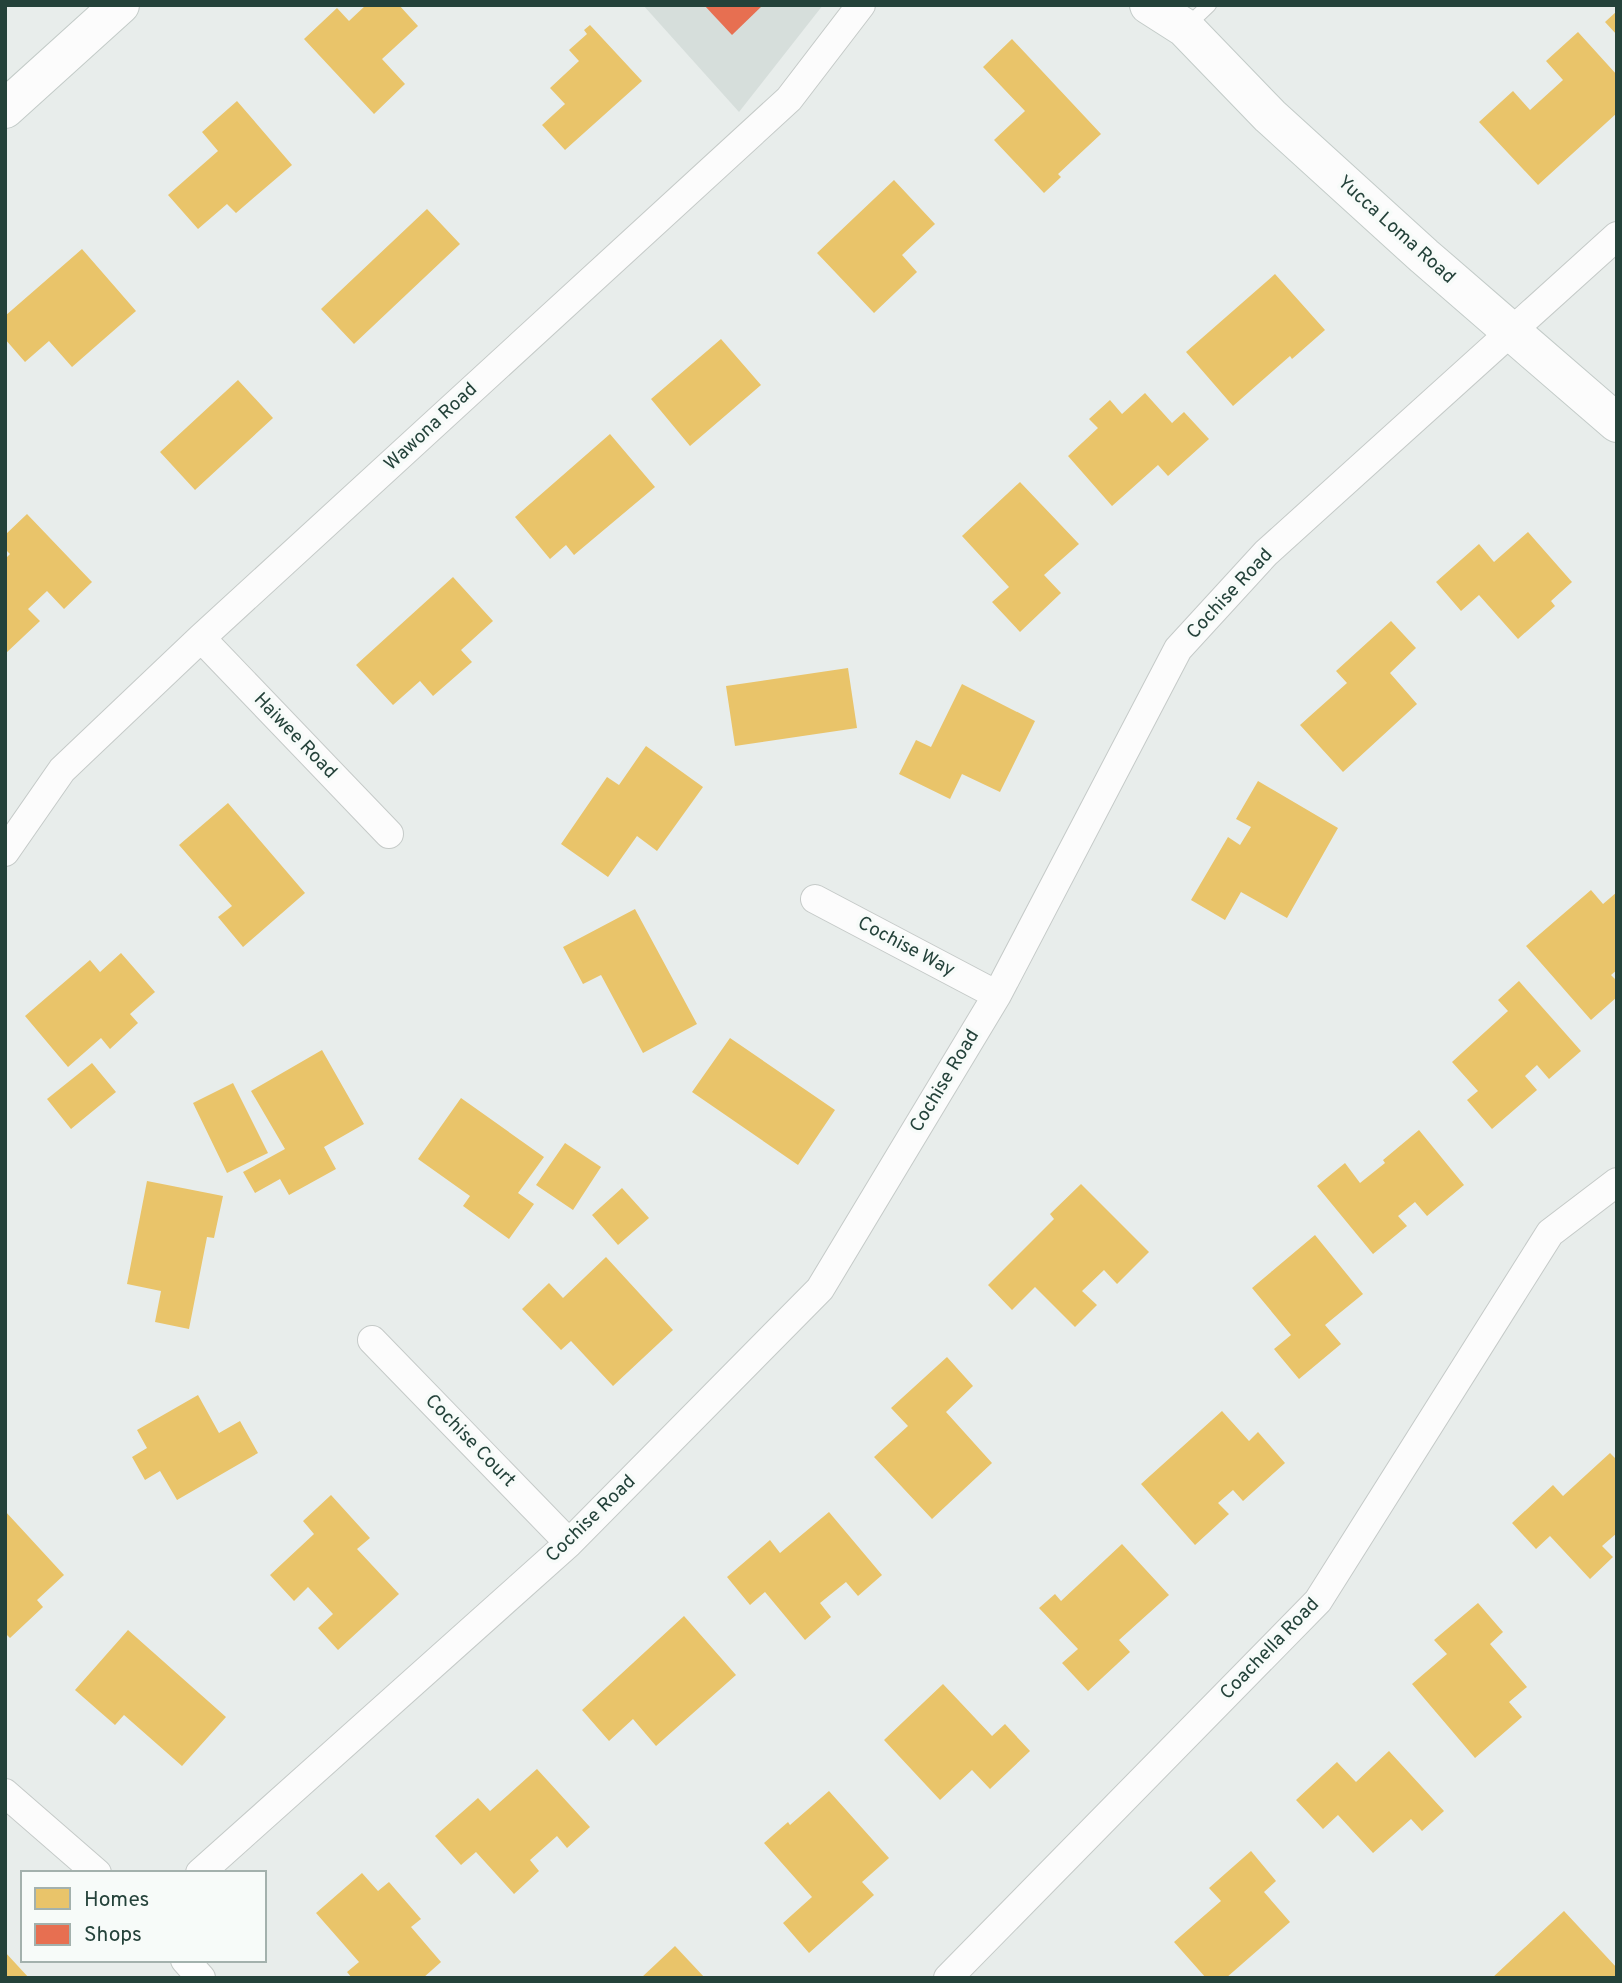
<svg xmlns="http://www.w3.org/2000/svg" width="1622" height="1983" font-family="Overpass,sans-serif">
	<rect width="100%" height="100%" fill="#e8edeb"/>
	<!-- built -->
	<path fill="#d6dedb" d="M643,5H823L739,112Z"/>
	<!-- homes -->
	<path fill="#e9c46a" d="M366,5H399L418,26L382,59L405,84L374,114L304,39L337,8L349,21Z
		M1617,11V35L1605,22Z
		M590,25L642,81L565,150L542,125L565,104L550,88L579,61L569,50L587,34L584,30Z
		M1578,32L1617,75V113L1538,185L1479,122L1513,91L1530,110L1563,80L1546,61Z
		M1012,39L1101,134L1058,174L1061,177L1044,193L994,140L1025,111L983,67Z
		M237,101L292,165L236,213L227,204L198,229L168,195L218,151L202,132Z
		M894,180L935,224L902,255L917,272L874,313L817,253Z
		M427,209L460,244L354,344L321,309Z
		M82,249L136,311L72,367L49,341L25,362L5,339V316Z
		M1275,274L1325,330L1292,359L1290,356L1233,406L1186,352Z
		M721,339L761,385L690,446L651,399Z
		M238,380L273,418L195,490L160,452Z
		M1145,393L1172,423L1184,412L1209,439L1168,476L1158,465L1112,506L1068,456L1098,428L1089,419L1110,400L1122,414Z
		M610,434L655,487L574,555L566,545L550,559L515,517Z
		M1020,482L1079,544L1044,575L1061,593L1020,632L992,602L1009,587L962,536Z
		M27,514L92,582L64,609L47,591L28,609L40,621L5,654V559L10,554L5,549V535Z
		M1528,532L1572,582L1551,601L1555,606L1518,639L1479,595L1461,611L1436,582L1479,544L1494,562Z
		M453,577L493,621L461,650L472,662L433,696L420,681L393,705L356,665Z
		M1391,621L1416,648L1390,673L1417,704L1343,772L1300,725L1347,683L1336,671Z
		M848,668L857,728L735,746L726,686Z
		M962,684L1035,721L1000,792L962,774L950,799L899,774L916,740L931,747Z
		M646,746L703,787L657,851L637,836L608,877L561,844L607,777L619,785Z
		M1258,781L1338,828L1287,918L1241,892L1225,920L1191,900L1228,837L1240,845L1251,827L1236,819Z
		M228,803L305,893L243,947L218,917L232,906L179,845Z
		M1591,890L1603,904L1617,892V970L1611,975L1617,981V997L1591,1020L1526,946Z
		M635,909L697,1024L643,1053L601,975L583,984L563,947Z
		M121,953L155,992L130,1014L138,1023L110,1049L101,1038L68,1067L25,1016L90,960L100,972Z
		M1519,981L1581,1051L1549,1079L1537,1065L1525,1076L1537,1090L1492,1129L1467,1100L1478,1091L1452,1062L1508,1011L1498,1000Z
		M730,1038L835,1110L798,1165L692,1092Z
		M322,1050L364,1124L324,1147L336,1169L289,1195L280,1179L255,1193L243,1172L285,1149L251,1091Z
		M92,1063L116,1092L71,1129L47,1099Z
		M233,1083L268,1153L227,1173L193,1103Z
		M461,1098L544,1157L518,1193L534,1204L509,1239L463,1206L470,1196L418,1159Z
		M1419,1130L1464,1185L1427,1216L1415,1202L1398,1216L1407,1226L1373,1254L1317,1186L1345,1163L1360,1183L1385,1163L1383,1160Z
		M565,1143L601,1167L573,1210L536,1185Z
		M147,1181L223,1196L214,1238L207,1237L189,1329L155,1322L161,1291L127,1284Z
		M1081,1184L1149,1252L1117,1284L1104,1270L1082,1291L1097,1305L1075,1327L1035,1287L1012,1310L988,1285L1054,1219L1050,1214Z
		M622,1188L649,1218L618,1245L592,1215Z
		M1315,1235L1363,1294L1325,1325L1341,1344L1299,1379L1274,1349L1291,1335L1252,1288Z
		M606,1257L673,1330L613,1386L571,1341L561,1350L522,1309L549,1283L563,1298Z
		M947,1357L973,1386L946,1412L992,1463L932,1519L874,1457L908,1426L891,1408Z
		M198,1395L219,1433L240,1421L258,1453L177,1500L160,1471L145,1480L132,1457L147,1448L137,1430Z
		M1222,1411L1249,1441L1258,1432L1285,1463L1243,1501L1233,1490L1218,1503L1229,1514L1195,1545L1141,1484Z
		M1610,1453L1617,1460V1533L1602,1546L1613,1557L1590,1579L1550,1536L1536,1549L1512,1523L1553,1485L1563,1496Z
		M331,1495L370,1538L357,1549L399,1594L338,1650L318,1628L333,1614L308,1587L294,1601L270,1575L314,1534L303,1521Z
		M5,1511L64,1575L37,1600L43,1607L10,1638L5,1633Z
		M829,1512L882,1575L858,1596L846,1582L820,1603L831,1617L805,1640L765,1592L750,1605L727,1577L770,1540L780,1553Z
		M1122,1544L1169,1595L1119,1640L1130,1652L1088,1691L1062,1663L1078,1649L1039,1608L1055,1594L1061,1601Z
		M1478,1603L1503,1632L1490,1644L1527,1687L1509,1702L1522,1717L1475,1758L1412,1684L1447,1654L1434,1640Z
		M684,1616L736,1675L656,1746L633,1719L609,1741L582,1710Z
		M128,1630L226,1717L182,1766L124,1715L115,1725L75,1690Z
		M943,1684L992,1736L1005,1724L1030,1751L990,1789L972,1770L940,1800L884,1740Z
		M1389,1751L1444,1811L1422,1831L1411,1819L1373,1853L1338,1815L1323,1829L1296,1800L1337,1762L1356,1782Z
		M537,1769L590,1827L567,1848L557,1836L530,1860L539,1871L514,1894L476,1852L461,1865L435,1836L478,1798L490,1811Z
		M829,1791L889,1858L862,1882L874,1895L809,1953L783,1923L812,1897L764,1843L788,1822L790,1825Z
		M1251,1851L1276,1881L1264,1892L1290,1922L1226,1978H1206L1174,1942L1221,1901L1209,1888Z
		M362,1873L378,1891L389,1882L421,1919L411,1927L441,1962L423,1978H352L347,1972L359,1962L316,1913Z
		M1564,1911L1617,1968V1978H1492Z
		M675,1946L705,1978H641Z
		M5,1952L29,1978H5Z"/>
	<!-- shops -->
	<path fill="#e76f51" d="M704,5H763L732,35Z"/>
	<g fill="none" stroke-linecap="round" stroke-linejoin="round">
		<!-- service casing -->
		<g stroke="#c5cac8" stroke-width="16">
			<path id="service" d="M1186,27L1209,5"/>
		</g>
		<!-- minor casing -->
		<g stroke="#c5cac8" stroke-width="30">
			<path id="minor" d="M201,638L389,834
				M5,852L62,770L201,638L789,99L861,5
				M815,899L997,995
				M372,1340L569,1543
				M5,1793L97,1873
				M200,1873L569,1543L820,1289L997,995L1178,649L1266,553L1617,236
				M185,1960L201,1978
				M948,1978L1318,1601L1550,1233L1617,1182"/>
		</g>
		<!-- secondary casing -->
		<g stroke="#c3cbc8" stroke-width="40">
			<path id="secondary" d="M1149,5L1185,28L1270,116L1424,256L1617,423
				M5,109L120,5"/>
		</g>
		<!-- service -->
		<use href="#service" stroke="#fcfcfc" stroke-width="14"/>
		<!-- minor -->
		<use href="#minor" stroke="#fcfcfc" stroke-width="28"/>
		<!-- secondary -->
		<use href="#secondary" stroke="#fcfcfc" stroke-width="38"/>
	</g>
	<g text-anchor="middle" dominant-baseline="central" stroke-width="7" stroke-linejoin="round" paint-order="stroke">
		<!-- street labels -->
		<g font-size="19" fill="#24423a" stroke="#f7fbf9">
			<text transform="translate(1396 230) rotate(42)">Yucca Loma Road</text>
			<text transform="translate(431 427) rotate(-43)">Wawona Road</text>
			<text transform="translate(1230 594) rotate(-47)">Cochise Road</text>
			<text transform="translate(295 736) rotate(46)">Haiwee Road</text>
			<text transform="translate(906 947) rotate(28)">Cochise Way</text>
			<text transform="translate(945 1081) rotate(-59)">Cochise Road</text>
			<text transform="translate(470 1441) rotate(46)">Cochise Court</text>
			<text transform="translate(591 1519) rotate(-44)">Cochise Road</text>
			<text transform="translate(1270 1649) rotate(-46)">Coachella Road</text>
		</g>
	</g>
	<!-- border -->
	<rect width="1622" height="1983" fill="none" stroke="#24423a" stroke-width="14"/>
	<!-- legend -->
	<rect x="21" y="1871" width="245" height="91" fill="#f7fbf9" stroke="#a3b1ad" stroke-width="2"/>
	<rect x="35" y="1888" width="35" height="21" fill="#e9c46a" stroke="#a3b1ad" stroke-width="2"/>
	<text x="84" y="1906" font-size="21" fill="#24423a">Homes</text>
	<rect x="35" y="1924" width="35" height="21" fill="#e76f51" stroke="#a3b1ad" stroke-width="2"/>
	<text x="84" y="1941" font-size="21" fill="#24423a">Shops</text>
</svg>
